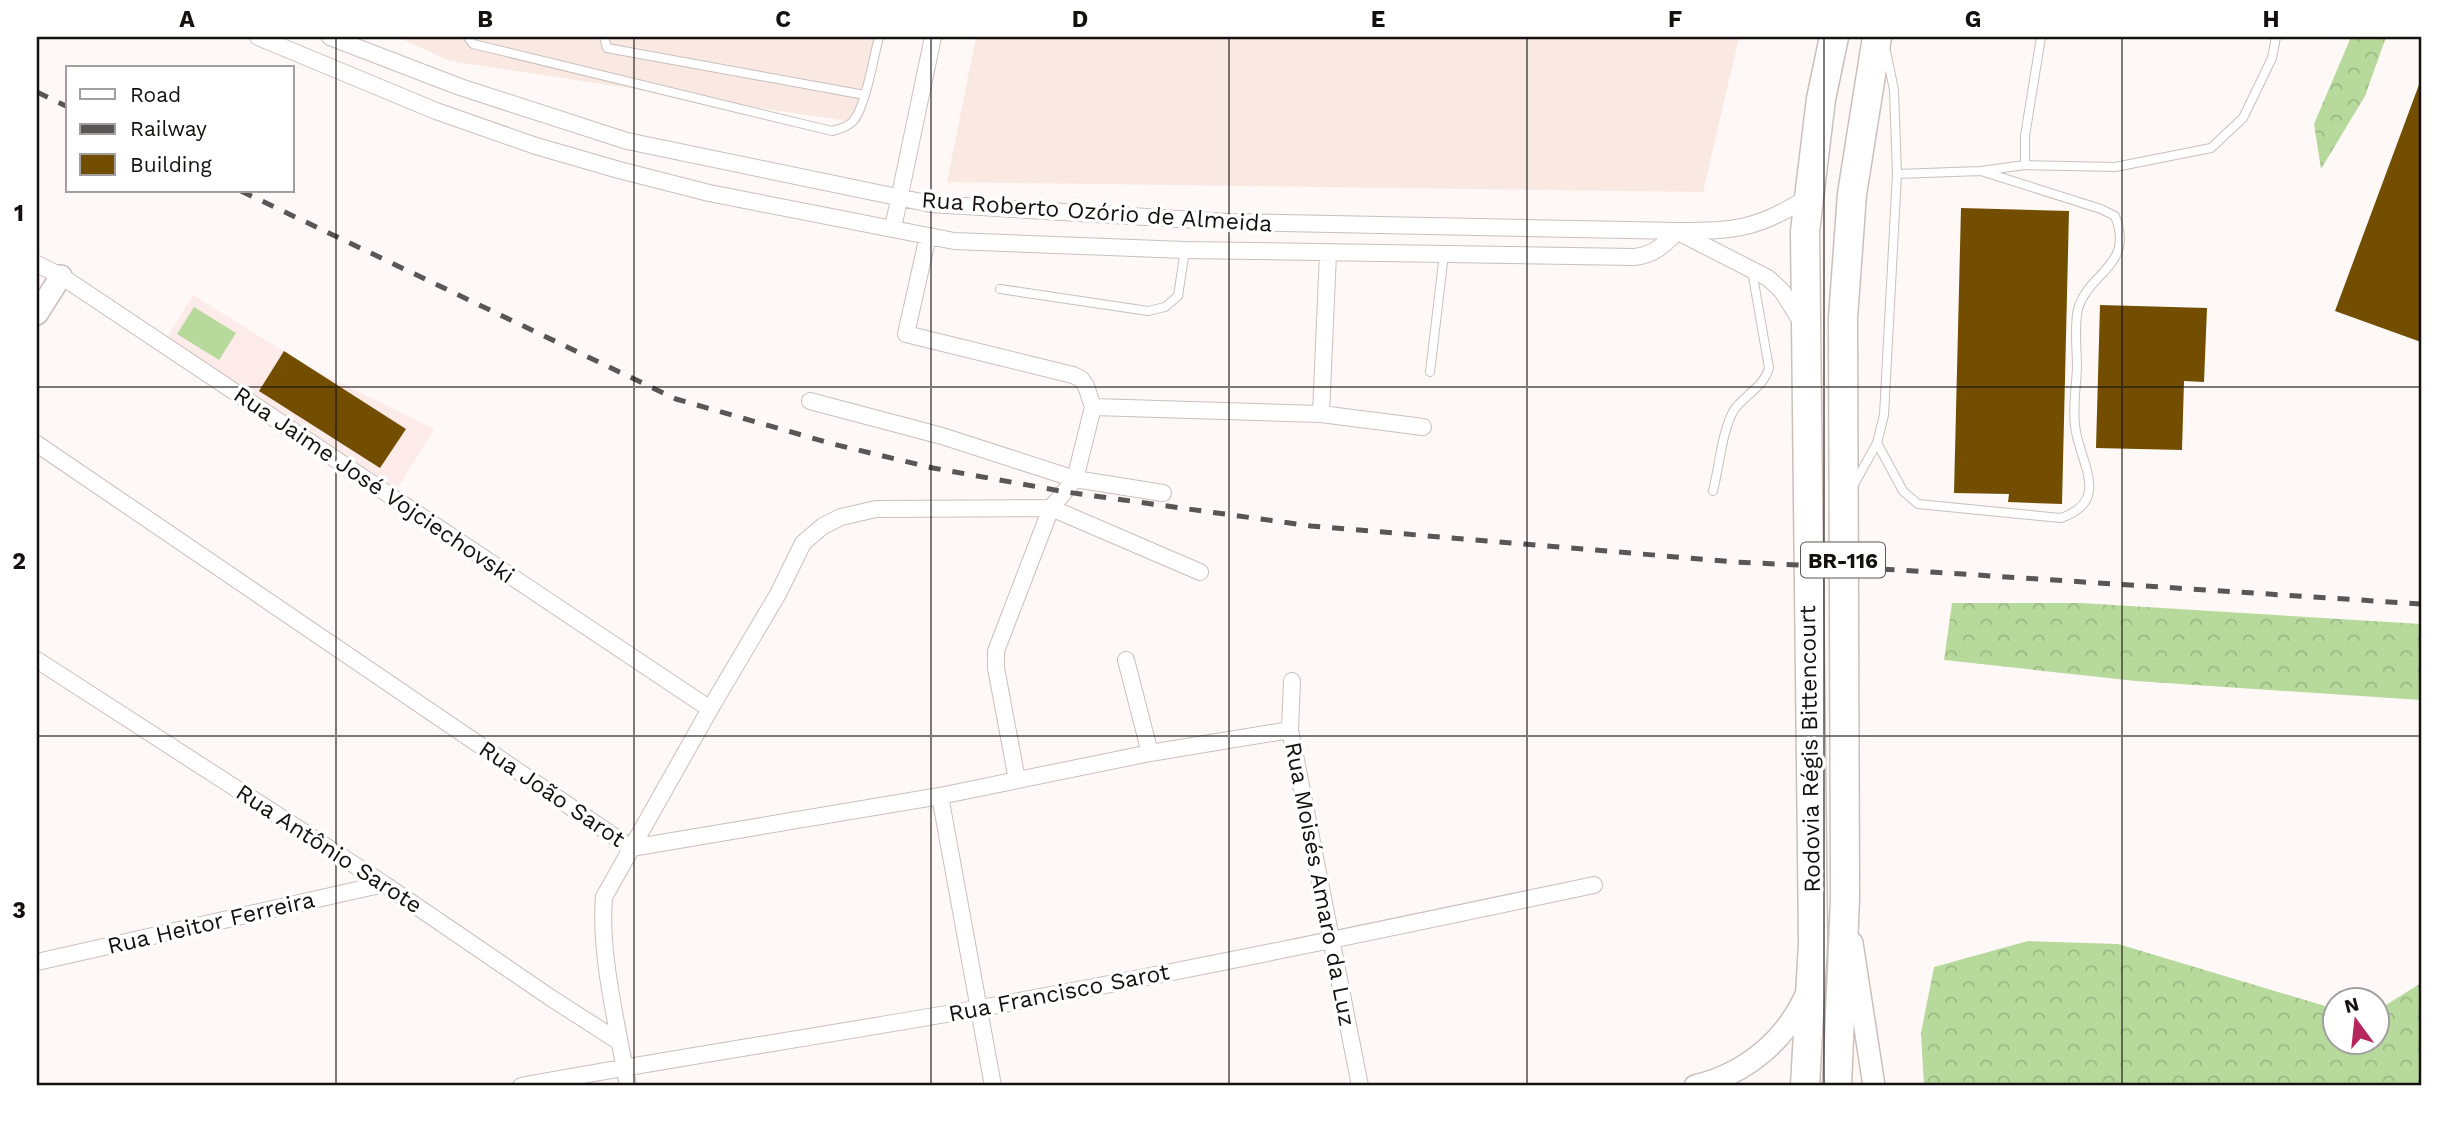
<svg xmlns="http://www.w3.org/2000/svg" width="2458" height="1123" font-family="'Work Sans',sans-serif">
	<defs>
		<pattern id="forest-crowns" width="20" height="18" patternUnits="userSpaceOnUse" patternTransform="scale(1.75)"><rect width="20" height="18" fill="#b7d99c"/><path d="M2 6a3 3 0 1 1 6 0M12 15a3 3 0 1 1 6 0" fill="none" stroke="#9cb985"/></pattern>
	</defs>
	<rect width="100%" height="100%" fill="#fef8f6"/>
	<!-- built -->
	<path fill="#fae8e2" d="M398,37H877L860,123L450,61Z
		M976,37H1739L1703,192L947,182Z"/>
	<!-- education -->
	<path fill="#fcebe9" d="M193,295L312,369L434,429L397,489L167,338Z"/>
	<!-- grass -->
	<path fill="#b7d99c" d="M194,307L236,333L219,360L177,334Z"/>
	<!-- forest -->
	<path fill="url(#forest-crowns)" d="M2351,37H2386L2365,96L2321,169L2314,124Z
		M1952,603H2081L2421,624V700L2136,681L1944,660Z
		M2028,941L2118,944L2335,1009L2336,1042H2378V1010L2421,983V1086H1924L1921,1033L1934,967Z"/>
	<!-- building -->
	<path fill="#734e00" d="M2420,82H2421V342L2335,311Z
		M1961,208L2069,211L2062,504L2008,502L2009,494L1954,493Z
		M2100,305L2207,308L2204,382L2184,381L2182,450L2096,448Z
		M284,351L406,429L380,468L259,391Z"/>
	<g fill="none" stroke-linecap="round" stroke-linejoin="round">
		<!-- lane casing -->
		<g stroke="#c9c0bd" stroke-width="10">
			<path id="lane" d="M468,37L473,44L832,131C839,129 846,128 852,122C865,111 874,55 879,37
				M604,37L607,48L865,95
				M2025,165L2115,167L2211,148L2243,118L2272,58L2276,37
				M1897,174L1981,171L2025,165V136L2041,37
				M1000,289L1148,311L1165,307L1178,296L1185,250
				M1430,372L1444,254
				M1877,443L1903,491L1918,504L2061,518C2109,501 2083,468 2076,432C2072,412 2076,388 2077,368C2077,351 2074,324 2078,309C2089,271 2135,266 2115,216L2101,209L1981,171
				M1852,488L1877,443L1884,415L1897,174L1894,90L1886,51
				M1713,491C1719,468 1722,430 1734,410C1744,395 1764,387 1769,368L1752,271"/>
		</g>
		<!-- street casing -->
		<g stroke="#c9c0bd" stroke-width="18">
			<path id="street" d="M258,37L436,111L536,146L619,170L709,193L954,241L1185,250L1634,257C1654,255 1664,245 1678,231
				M330,37L460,87L627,141L931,204L1229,222L1678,231C1735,231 1759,229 1808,197
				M893,228L933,37
				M1680,233L1768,278L1782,291L1802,323
				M928,236L906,334L1073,375L1081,379L1086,386L1093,407L1075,479L1051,508L996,651V668L1017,780
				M37,264L61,276L710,709
				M810,401L942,436L1075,479L1163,493
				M1093,407L1321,414L1423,427
				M1321,414L1328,253
				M37,444L631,848L940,796L1150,753L1290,730
				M37,660L384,884L551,998L618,1041
				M1126,660L1150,753
				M1292,681L1290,730L1360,1086
				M940,796L993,1086
				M37,962L384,884
				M521,1086C674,1058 827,1035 981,1008C1186,971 1390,928 1594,885
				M628,1086C618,1028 599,955 604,897L710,709L778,594L803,543L823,526L841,517L876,509L1051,508L1200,572"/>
		</g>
		<!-- secondary casing -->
		<g stroke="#c9c0bd" stroke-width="24">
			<path id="secondary" d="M37,314L61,276
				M1852,943L1874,1086
				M1695,1086C1746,1074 1788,1039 1808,990"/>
		</g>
		<!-- highway casing -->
		<g stroke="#c9c0bd" stroke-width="31">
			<path id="highway" d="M1805,1086L1813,943L1805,231L1821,99L1834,37
				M1837,1086L1845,899L1843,318L1852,194L1877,37"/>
		</g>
		<!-- lane -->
		<use href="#lane" stroke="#fff" stroke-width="8"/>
		<!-- street -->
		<use href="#street" stroke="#fff" stroke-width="16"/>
		<!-- secondary -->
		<use href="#secondary" stroke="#fff" stroke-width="21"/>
		<!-- highway -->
		<use href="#highway" stroke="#fff" stroke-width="28"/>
		<!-- rail -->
		<path stroke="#5a5655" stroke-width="5" stroke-dasharray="12 12" stroke-linecap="butt" d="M37,92L68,107
			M241,191L676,399L833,444L933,468L1066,492L1311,526L1736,562L1900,570L2421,604"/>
	</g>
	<!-- grid -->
	<path fill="none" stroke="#13100f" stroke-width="2" stroke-opacity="0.55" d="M336,37V1086M634,37V1086M931,37V1086M1229,37V1086M1527,37V1086M1824,37V1086M2122,37V1086M37,387H2421M37,736H2421"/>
	<g text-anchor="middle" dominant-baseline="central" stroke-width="7" stroke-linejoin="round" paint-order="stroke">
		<!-- shield labels -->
		<rect fill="#fff" stroke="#5a5857" stroke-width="2" x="1801" y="542.5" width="84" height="35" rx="5"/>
		<g font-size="21" font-weight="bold" fill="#13100f">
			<text x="1843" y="560">BR-116</text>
		</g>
		<!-- street labels -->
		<g font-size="23" fill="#13100f" stroke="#fff">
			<text transform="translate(1097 212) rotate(4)">Rua Roberto Ozório de Almeida</text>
			<text transform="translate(374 485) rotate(34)">Rua Jaime José Vojciechovski</text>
			<text transform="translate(1810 749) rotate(-91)">Rodovia Régis Bittencourt</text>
			<text transform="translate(552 794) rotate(34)">Rua João Sarot</text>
			<text transform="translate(329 849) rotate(33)">Rua Antônio Sarote</text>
			<text transform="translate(1320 884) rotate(79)">Rua Moisés Amaro da Luz</text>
			<text transform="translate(211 923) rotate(-13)">Rua Heitor Ferreira</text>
			<text transform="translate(1059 993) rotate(-11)">Rua Francisco Sarot</text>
		</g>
	</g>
	<!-- border -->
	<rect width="2458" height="1123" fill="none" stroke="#ffffff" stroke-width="77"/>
	<!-- legend -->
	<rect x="66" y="66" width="228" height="126" fill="#ffffff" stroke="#a19f9f" stroke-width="2"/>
	<rect x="80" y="89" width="35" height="10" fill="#ffffff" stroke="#a19f9f" stroke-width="2"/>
	<text x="130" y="102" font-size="21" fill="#13100f">Road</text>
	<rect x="80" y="124" width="35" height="10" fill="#5a5655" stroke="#a19f9f" stroke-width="2"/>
	<text x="130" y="136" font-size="21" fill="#13100f">Railway</text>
	<rect x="80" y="154" width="35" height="21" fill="#734e00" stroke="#a19f9f" stroke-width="2"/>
	<text x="130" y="172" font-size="21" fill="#13100f">Building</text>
	<!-- north arrow -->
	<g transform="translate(2356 1021) rotate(345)"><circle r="33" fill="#ffffff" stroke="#a19f9f" stroke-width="2"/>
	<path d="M0-5L12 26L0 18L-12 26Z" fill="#b6285b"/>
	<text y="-10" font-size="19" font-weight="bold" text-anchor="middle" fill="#13100f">N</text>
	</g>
	<rect x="38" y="38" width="2382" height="1046" fill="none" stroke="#13100f" stroke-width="2.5"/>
	<g font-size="23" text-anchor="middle" font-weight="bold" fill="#13100f">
		<text x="187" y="27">A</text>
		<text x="485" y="27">B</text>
		<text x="783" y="27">C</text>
		<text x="1080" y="27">D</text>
		<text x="1378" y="27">E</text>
		<text x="1675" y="27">F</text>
		<text x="1973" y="27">G</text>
		<text x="2271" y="27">H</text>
		<text x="19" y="221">1</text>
		<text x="19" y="569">2</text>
		<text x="19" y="918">3</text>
	</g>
</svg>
